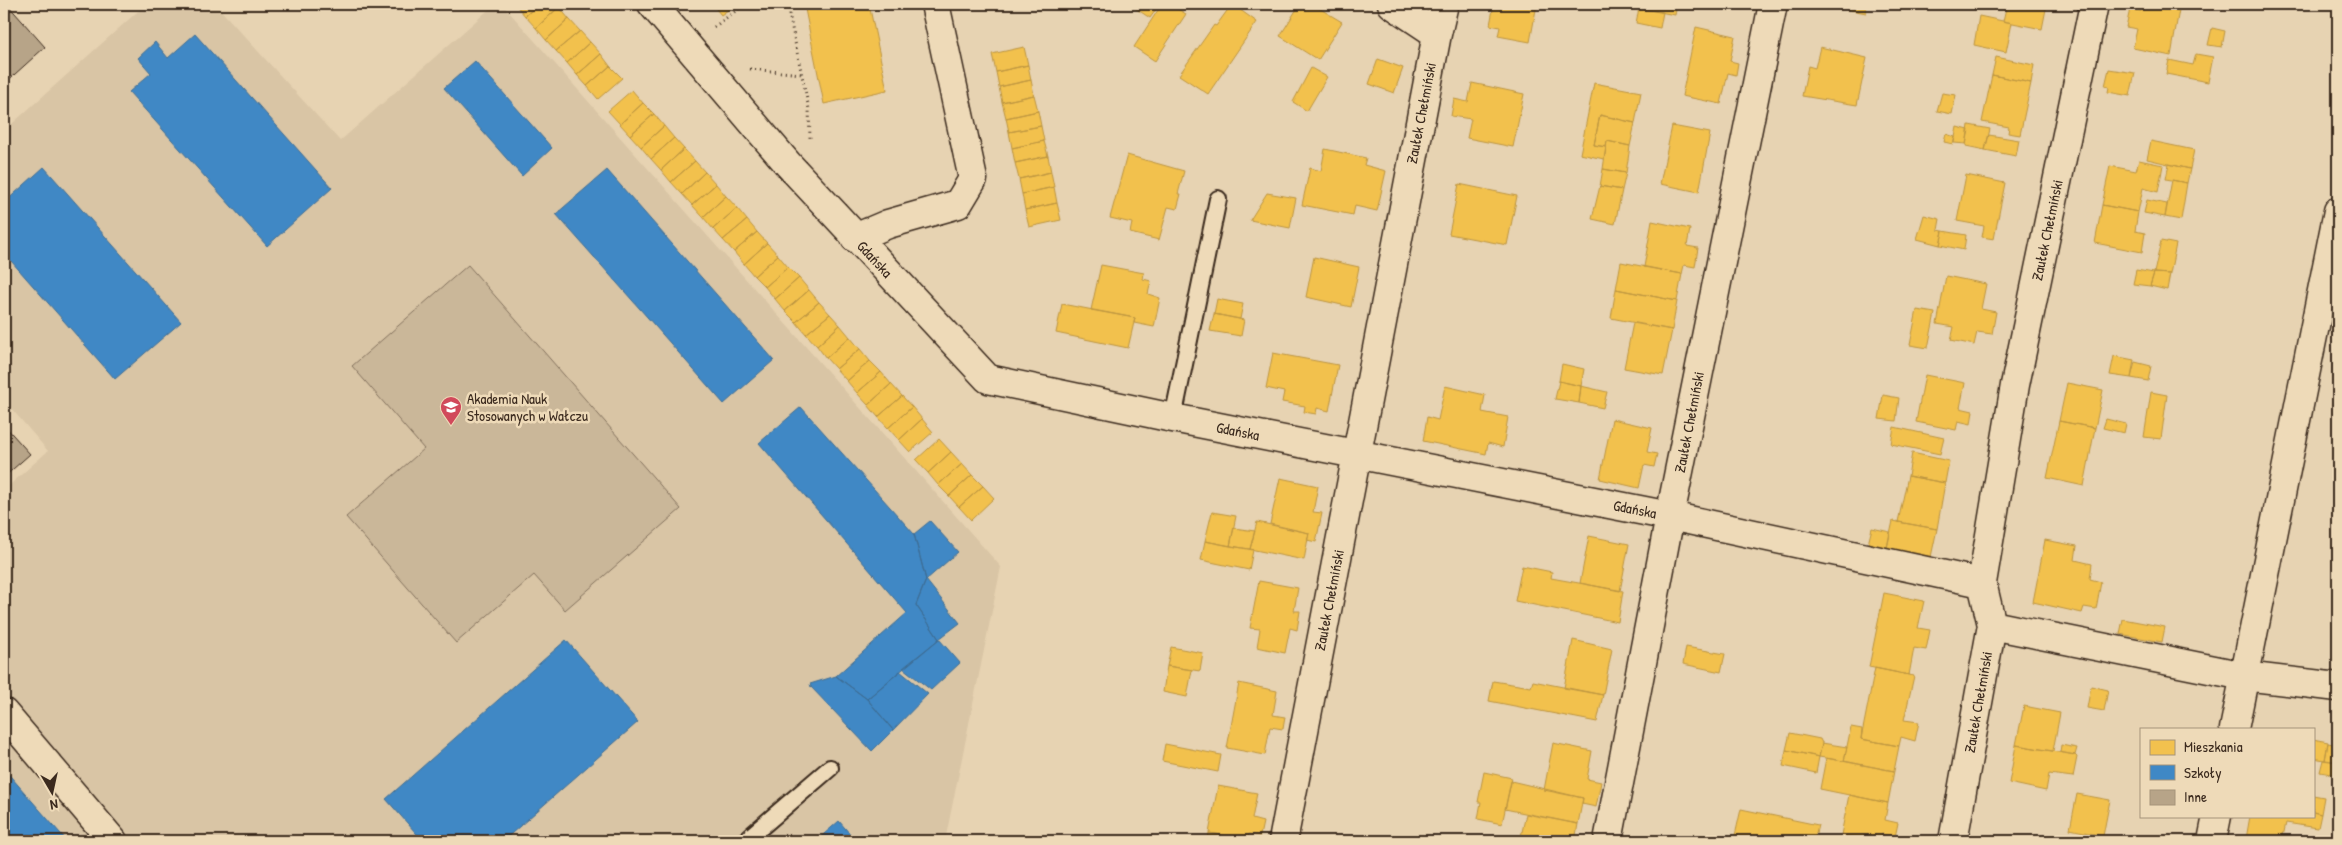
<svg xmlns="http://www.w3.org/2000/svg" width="2342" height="845" font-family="'Patrick Hand',sans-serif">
	<rect width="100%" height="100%" fill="#e7d3b2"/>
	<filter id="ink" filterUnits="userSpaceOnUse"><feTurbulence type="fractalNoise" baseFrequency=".02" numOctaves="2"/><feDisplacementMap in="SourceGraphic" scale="10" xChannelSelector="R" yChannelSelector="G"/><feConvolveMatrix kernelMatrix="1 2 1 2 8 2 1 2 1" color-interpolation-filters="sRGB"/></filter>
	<g filter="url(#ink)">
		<!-- built -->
		<path fill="#d9c5a5" d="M146,4H215L340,141L495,4H502L1001,567L945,841H4V490L48,451L4,400V131Z"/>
		<!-- green -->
		<path fill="#cab799" stroke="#82705c" d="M468,265L681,509L565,610L534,575L456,643L346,517L424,449L352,366Z"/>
		<!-- homes -->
		<path fill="#f2c14e" stroke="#bb9440" d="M515,4H539L525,16Z
			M539,4H556L559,7L536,28L525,16Z
			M712,4H736L721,15Z
			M804,4H869L887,90L824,104Z
			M1129,4H1160L1150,18Z
			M1162,4H1170L1186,14L1155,61L1134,47Z
			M1232,4L1257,22L1208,94L1179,75L1214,25L1216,26Z
			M1300,4H1312L1342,22L1318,60L1280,36Z
			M1494,4H1537L1530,42L1498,36L1500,27L1490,25Z
			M1640,4H1677L1675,15L1639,8Z
			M1821,4H1867L1866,13Z
			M2007,4H2047L2042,29L2003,21Z
			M2142,4H2180L2171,56L2133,48L2137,29L2126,27L2130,9L2141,11Z
			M559,7L569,19L546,40L536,28Z
			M1639,8L1663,12L1660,28L1636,23Z
			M1979,16L2012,23L2006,52L1974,45Z
			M569,19L580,31L556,51L546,40Z
			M1696,27L1735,36L1730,61L1738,63L1736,75L1728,73L1721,104L1682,96Z
			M2212,28L2225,31L2222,47L2208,45Z
			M580,31L590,42L567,63L556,51Z
			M590,42L601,54L577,75L567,63Z
			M1024,47L1028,65L996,72L992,54Z
			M1820,47L1867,58L1857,105L1802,96L1808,66L1815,68Z
			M601,54L610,66L587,86L577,75Z
			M2196,54L2213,57L2208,82L2166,74L2169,60L2193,65Z
			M1996,57L2034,65L2031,83L1992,75Z
			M1378,59L1403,68L1394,93L1369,84Z
			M1028,65L1031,80L999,87L996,72Z
			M610,66L622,78L598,99L587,86Z
			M1311,68L1327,77L1307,111L1293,102Z
			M2109,69L2135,73L2130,96L2108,92L2109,87L2105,86Z
			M1992,75L2031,83L2020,135L2008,133L2009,127L1982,122Z
			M1031,80L1034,95L1002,102L999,87Z
			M1472,83L1524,94L1513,147L1467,138L1471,119L1451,116L1454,99L1468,102Z
			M1594,83L1641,92L1635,123L1600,115L1594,145L1606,147L1604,159L1580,154Z
			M632,90L643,103L620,124L608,111Z
			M1942,93L1956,95L1952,114L1937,111Z
			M1034,95L1038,111L1006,118L1002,102Z
			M643,103L654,114L630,135L620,124Z
			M1038,111L1041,126L1009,132L1006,118Z
			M654,114L664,126L641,147L630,135Z
			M1600,115L1635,123L1630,146L1607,141L1606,147L1594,145Z
			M1969,125L1990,129L1985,150L1966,146Z
			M664,126L674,138L651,159L641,147Z
			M1041,126L1044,141L1012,148L1009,132Z
			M1672,126L1710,133L1699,192L1660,184Z
			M1957,127L1969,130L1966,144L1954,143Z
			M1946,134L1955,137L1953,144L1944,142Z
			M1989,135L2019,140L2016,156L1985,150Z
			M674,138L684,149L661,170L651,159Z
			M1044,141L1048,156L1015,163L1012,148Z
			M1607,141L1630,146L1626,173L1603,169Z
			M2151,141L2194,150L2190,169L2147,159Z
			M684,149L695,161L671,182L661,170Z
			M1325,149L1366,158L1364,165L1386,171L1377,211L1355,206L1353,215L1302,205L1310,168L1321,171Z
			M1127,155L1184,171L1178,194H1181L1177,209L1168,207L1159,240L1130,233L1132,223L1110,218Z
			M1048,156L1051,172L1019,179L1015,163Z
			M2139,160L2163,165L2158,192L2143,188L2138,212L2102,205L2110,166L2136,171Z
			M695,161L705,172L682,194L671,182Z
			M2169,164L2190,169L2187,183L2166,179Z
			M1603,169L1626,173L1622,190L1600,186Z
			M705,172L716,184L692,205L682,194Z
			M1051,172L1054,187L1022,194L1019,179Z
			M1966,175L2005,183L1994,239L1982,237L1984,226L1957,221Z
			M2172,180L2187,183L2181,220L2165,217Z
			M716,184L726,196L703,217L692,205Z
			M1459,184L1517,196L1507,245L1449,234Z
			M1600,186L1622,190L1615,224L1592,219Z
			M1054,187L1057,203L1025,210L1022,194Z
			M1267,193L1296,198L1290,228L1250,220Z
			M726,196L737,208L713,229L703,217Z
			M2147,200L2167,204L2165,217L2144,213Z
			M1057,203L1061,220L1029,227L1025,210Z
			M2102,205L2138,212L2135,231L2145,233L2142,252L2095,243Z
			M737,208L747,220L723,240L713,229Z
			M1924,215L1940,219L1938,230L1943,231L1940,245L1917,239Z
			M747,220L757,232L734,252L723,240Z
			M1652,221L1690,229L1687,246L1698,248L1695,267L1684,265L1682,274L1644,267Z
			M1943,231L1966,235L1964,250L1940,245Z
			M757,232L767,243L744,264L734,252Z
			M2161,241L2176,244L2170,274L2154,273Z
			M767,243L778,255L754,276L744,264Z
			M778,255L788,267L765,287L754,276Z
			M1314,257L1359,267L1351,307L1306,297Z
			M1621,262L1682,274L1677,301L1616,289Z
			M1101,265L1144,273L1143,279L1151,281L1148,294L1160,298L1154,327L1134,323L1135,318L1091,310Z
			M788,267L799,278L775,299L765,287Z
			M2136,270L2154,273L2150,286L2133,284Z
			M2154,273L2170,274L2167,290L2150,286Z
			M1946,276L1986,284L1981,309L1996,312L1992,334L1977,332L1974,345L1951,340L1954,327L1937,324Z
			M799,278L809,290L785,311L775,299Z
			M1616,289L1677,301L1672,330L1611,318Z
			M809,290L819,302L796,322L785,311Z
			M1217,299L1243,304L1240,319L1214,314Z
			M819,302L830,314L806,334L796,322Z
			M1062,304L1135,318L1128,348L1056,333Z
			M1917,310L1935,313L1928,348L1910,345Z
			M830,314L840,325L817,346L806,334Z
			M1214,314L1244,320L1241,336L1210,331Z
			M1633,323L1672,330L1663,375L1624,368Z
			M840,325L850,337L826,358L817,346Z
			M850,337L860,349L836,369L826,358Z
			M860,349L870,361L847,381L836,369Z
			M1273,353L1338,365L1329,411L1317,408L1316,414L1304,412L1305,406L1282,402L1284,392L1266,388Z
			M2114,356L2134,360L2131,378L2110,375Z
			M870,361L881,372L857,393L847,381Z
			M2135,362L2151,366L2148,381L2131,378Z
			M1562,364L1584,369L1581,386L1559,381Z
			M881,372L891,384L868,405L857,393Z
			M2338,373V407L2332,405Z
			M1925,375L1965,383L1960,408L1973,411L1971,424L1958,421L1956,430L1916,422Z
			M1559,381L1581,386L1579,403L1555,399Z
			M2067,383L2103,390L2095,428L2059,421Z
			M891,384L902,396L878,417L868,405Z
			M1445,386L1485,395L1482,412L1508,417L1503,447L1488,443L1486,454L1423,441L1427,417L1438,420Z
			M1581,386L1607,392L1603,408L1579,403Z
			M2151,392L2167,395L2161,439L2144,437Z
			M1883,395L1899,398L1896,421L1879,419Z
			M902,396L912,407L888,428L878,417Z
			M912,407L922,419L899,440L888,428Z
			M922,419L933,432L910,452L899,440Z
			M1612,419L1652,428L1647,452L1657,454L1654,467L1644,465L1639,488L1600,479Z
			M2106,419L2126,424L2124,433L2103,428Z
			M2059,421L2095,428L2084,486L2047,478Z
			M1894,427L1944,438L1940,454L1891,444Z
			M939,439L951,452L928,473L916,460Z
			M951,452L962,464L938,485L928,473Z
			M1912,453L1949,461L1945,483L1908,476Z
			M962,464L972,475L949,496L938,485Z
			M972,475L983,486L959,507L949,496Z
			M1908,476L1945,483L1937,529L1898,522Z
			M1280,478L1318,486L1313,512L1322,513L1316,542L1307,540L1309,533L1270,524Z
			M983,486L994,498L971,520L959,507Z
			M1212,512L1236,516L1230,546L1205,541Z
			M1893,521L1937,529L1931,557L1887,548Z
			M1257,522L1309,533L1304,560L1250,549Z
			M1234,528L1255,531L1250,549L1230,546Z
			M1872,528L1890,532L1887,548L1868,544Z
			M1589,536L1629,544L1620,591L1580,583Z
			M2045,540L2077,546L2075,560L2092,564L2090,579L2101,582L2096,609L2084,607L2082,613L2033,602Z
			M1205,541L1253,550L1249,570L1201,560Z
			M1522,566L1552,572L1551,578L1623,591L1618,622L1515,601Z
			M1259,581L1298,588L1294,611H1300L1297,630L1290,628L1285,653L1257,647L1260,629L1250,628Z
			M1884,593L1924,601L1918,628L1930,630L1926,650L1914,648L1909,675L1869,667Z
			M2123,619L2165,627L2162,642L2120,634Z
			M1573,640L1612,649L1603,695L1564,688Z
			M1171,647L1203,653L1200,671L1167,666Z
			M1686,647L1725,654L1721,672L1683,664Z
			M1167,666L1192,670L1187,697L1163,692Z
			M1875,668L1914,676L1904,720L1919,722L1915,741L1901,737L1899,746L1861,739Z
			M1493,681L1531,687L1533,681L1603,695L1597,722L1489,701Z
			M1239,683L1277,691L1273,715L1285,717L1283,729L1270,727L1265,755L1227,748Z
			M2091,686L2108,690L2104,711L2087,708Z
			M2024,706L2060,713L2053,751L2016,745Z
			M1851,727L1862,729L1861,739L1899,746L1894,771L1844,761Z
			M1790,733L1820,739L1822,743L1819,757L1786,750Z
			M2313,739L2328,742L2325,760L2313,758Z
			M1553,743L1592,751L1587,779L1601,782L1596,807L1582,804L1583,798L1544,790Z
			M1822,743L1847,747L1844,761L1819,757Z
			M2328,743L2338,745V762L2325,760Z
			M1165,744L1221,755L1218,772L1162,761Z
			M2016,745L2075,755L2077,757L2073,777L2049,774L2046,791L2009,783Z
			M2061,745L2077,748L2075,755L2060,752Z
			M1786,750L1819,757L1816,773L1783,766Z
			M1826,758L1894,771L1888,803L1820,789Z
			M2323,760L2338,762V775L2320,772Z
			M1484,772L1512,778L1502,824L1478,819L1481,802H1478Z
			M1511,781L1583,798L1578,824L1505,809Z
			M1218,786L1257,793L1252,819L1263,822L1260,836L1249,834L1247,839L1209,833Z
			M2077,794L2110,800L2103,836L2070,829Z
			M1849,795L1888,803L1885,820L1898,823L1895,837L1882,834L1880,841H1873L1841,835Z
			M2313,795L2324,797L2321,814L2313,812Z
			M1741,809L1818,825L1814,841L1734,840Z
			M2313,812L2321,814L2318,828L2286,823L2282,841L2246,839L2250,816H2313Z
			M1526,814L1578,824L1575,841H1520Z
			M1209,833L1247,839V841H1207Z"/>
		<!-- schools -->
		<path fill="#3f88c5" stroke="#3e6c93" d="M195,34L332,188L267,246L129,92L151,73L138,58L155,42L168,58Z
			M475,61L552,148L522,176L444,88Z
			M44,167L181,322L115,379L4,253V203Z
			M607,170L774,360L724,404L556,214Z
			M801,407L914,534L926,580L916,605L939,639L867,699L836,676L907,613L759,443Z
			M930,521L958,552L926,580L914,534Z
			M926,580L960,623L939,639L916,605Z
			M939,639L960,663L931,690L903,668Z
			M566,640L638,722L503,841H423L386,799Z
			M900,671L928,694L893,730L867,699Z
			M836,676L867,699L893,730L872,751L811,687L810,684Z
			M4,769L67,841H4Z
			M839,821L856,841H816Z"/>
		<!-- building -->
		<path fill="#b7a488" stroke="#3b2a1e" d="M4,4H7L45,47L4,84Z
			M4,425L30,454L4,477Z"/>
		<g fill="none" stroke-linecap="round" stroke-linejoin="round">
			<!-- service casing -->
			<g stroke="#3b2a1e" stroke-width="20">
				<path id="service" d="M1173,418L1218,199
					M745,841L830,768"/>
			</g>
			<!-- minor casing -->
			<g stroke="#3b2a1e" stroke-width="31">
				<path id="minor" d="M652,4L788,164L988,379L1173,418L1670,516L1982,583
					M1392,4L1437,34
					M855,238L888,224L958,204L973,179L935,4
					M1992,625L2244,676L2338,687
					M4,713L113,841
					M2234,729L2338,211
					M1283,841L1437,34L1444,4
					M1608,841L1670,516L1773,4
					M1953,841L1992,625L1982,583L2015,385L2094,4
					M2212,841L2217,816"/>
			</g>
			<!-- path -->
			<path stroke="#3b2a1e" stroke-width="3" stroke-dasharray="1 4" stroke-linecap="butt" d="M787,4L809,109L810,138
				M714,27L745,4
				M750,69L802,74"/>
			<!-- service -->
			<use href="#service" stroke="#eedab8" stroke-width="16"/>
			<!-- minor -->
			<use href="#minor" stroke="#eedab8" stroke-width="28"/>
		</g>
	</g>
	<!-- icons -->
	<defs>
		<g id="university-pin" transform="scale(1.125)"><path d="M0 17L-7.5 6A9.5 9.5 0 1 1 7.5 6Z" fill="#d1495b" stroke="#eedab8"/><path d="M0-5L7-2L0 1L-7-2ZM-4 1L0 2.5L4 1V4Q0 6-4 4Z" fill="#fff"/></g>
	</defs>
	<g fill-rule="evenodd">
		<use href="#university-pin" x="451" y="407"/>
	</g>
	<g text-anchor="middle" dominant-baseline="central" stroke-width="5" stroke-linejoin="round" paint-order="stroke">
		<!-- street labels -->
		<g font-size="15" fill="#3b2a1e" stroke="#eedab8">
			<text transform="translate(1421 113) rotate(-79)">Zaułek Chełmiński</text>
			<text transform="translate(2047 230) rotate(-78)">Zaułek Chełmiński</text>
			<text transform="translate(875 259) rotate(47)">Gdańska</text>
			<text transform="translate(1689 422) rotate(-79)">Zaułek Chełmiński</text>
			<text transform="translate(1238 431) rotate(11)">Gdańska</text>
			<text transform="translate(1635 509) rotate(11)">Gdańska</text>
			<text transform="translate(1329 600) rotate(-79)">Zaułek Chełmiński</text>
			<text transform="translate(1978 702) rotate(-80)">Zaułek Chełmiński</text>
		</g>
		<!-- poi labels -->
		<g font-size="15" fill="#3b2a1e" stroke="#eedab8" text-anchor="start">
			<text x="467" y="398">Akademia Nauk<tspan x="467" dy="17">Stosowanych w Wałczu</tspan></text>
		</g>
	</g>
	<!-- margin -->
	<rect width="2342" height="845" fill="none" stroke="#eedab8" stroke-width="20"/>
	<rect x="10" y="10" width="2322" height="825" fill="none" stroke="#3b2a1e" stroke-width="2" filter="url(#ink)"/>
	<!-- legend -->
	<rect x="2140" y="728" width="175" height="90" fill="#eedab8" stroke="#a6947a"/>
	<rect x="2150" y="740" width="25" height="15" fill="#f2c14e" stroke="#a6947a"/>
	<text x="2184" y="752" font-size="15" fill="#3b2a1e">Mieszkania</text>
	<rect x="2150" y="765" width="25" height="15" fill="#3f88c5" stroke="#a6947a"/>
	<text x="2184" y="778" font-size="15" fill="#3b2a1e">Szkoły</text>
	<rect x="2150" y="790" width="25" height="15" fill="#b7a488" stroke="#a6947a"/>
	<text x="2184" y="802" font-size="15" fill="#3b2a1e">Inne</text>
	<!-- north arrow -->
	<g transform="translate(52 792) rotate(171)" stroke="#eedab8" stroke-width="4" paint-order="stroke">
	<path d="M0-4L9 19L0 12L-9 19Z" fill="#3b2a1e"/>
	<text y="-8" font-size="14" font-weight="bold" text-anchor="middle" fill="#3b2a1e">N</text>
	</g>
</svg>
